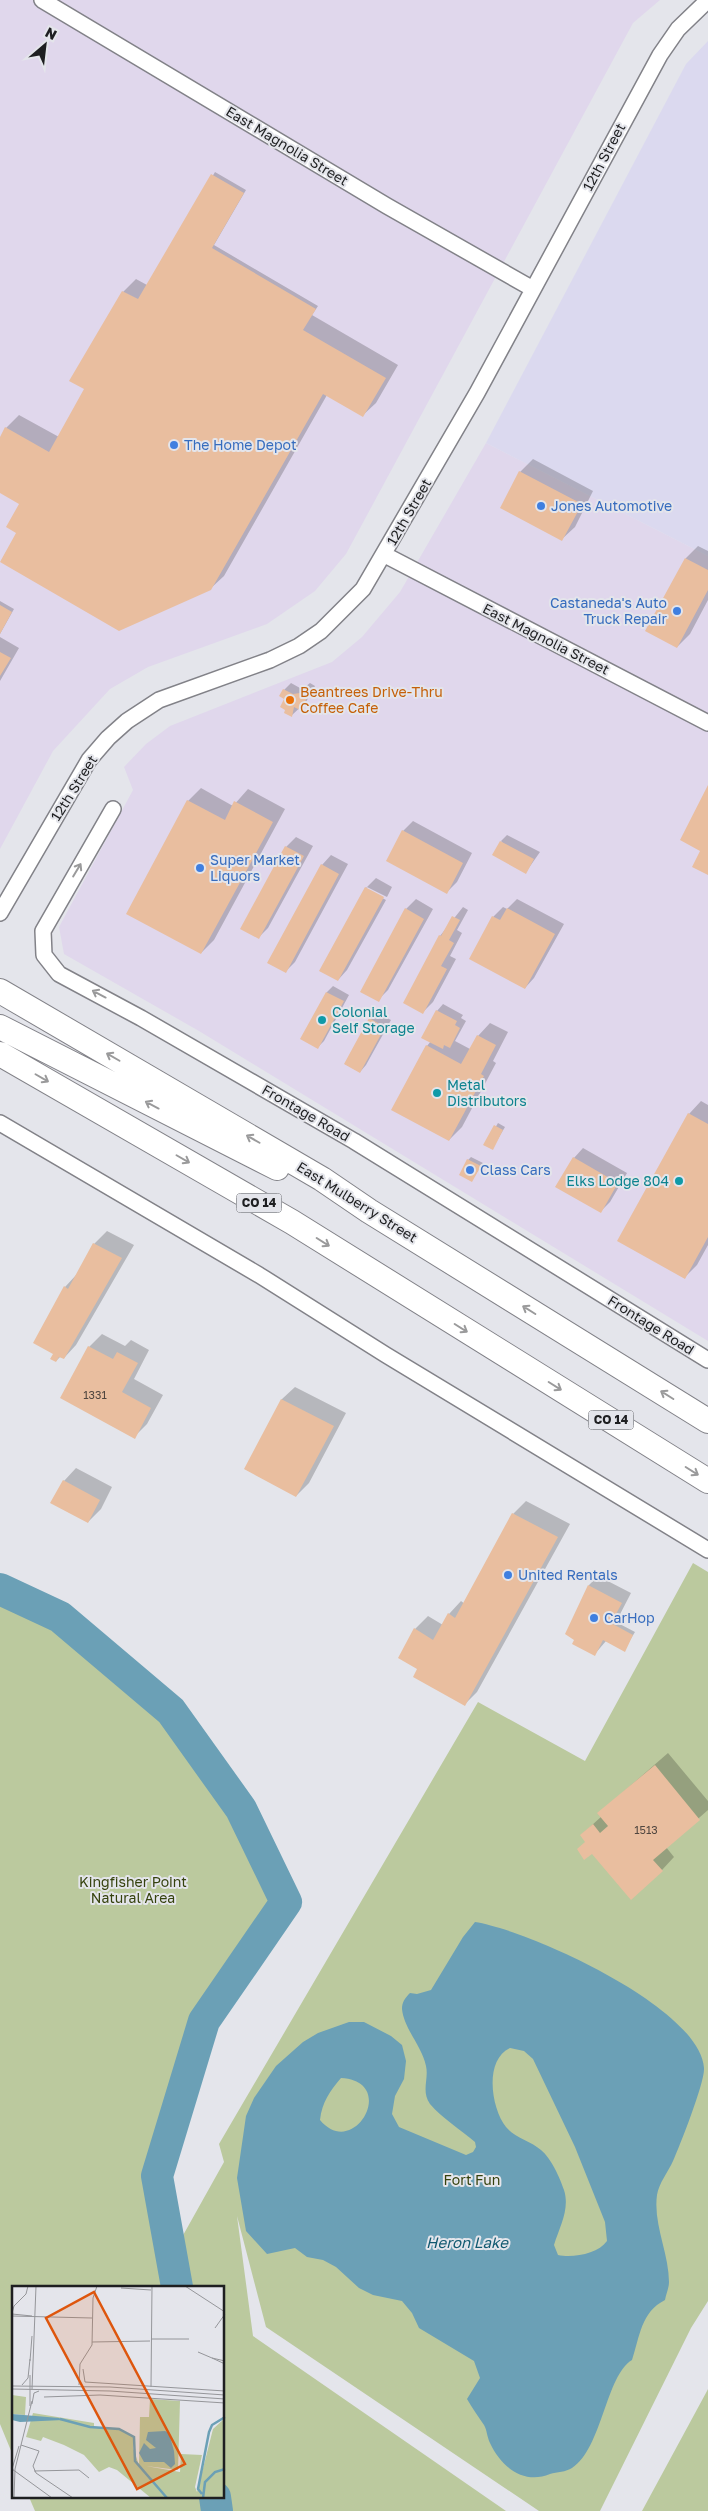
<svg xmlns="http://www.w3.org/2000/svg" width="708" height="2511" viewBox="0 0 708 2511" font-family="'Golos Text',sans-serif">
<rect width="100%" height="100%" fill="#e4e5eb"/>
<path fill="#e0d7ec" d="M0,0H660L633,23L346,554L315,591L267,624L148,667L110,689L53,751L0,849Z
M486,443L708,556V1341L199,1031L64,954L59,927L133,790L124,767L146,744L170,726L332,662L362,637L400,592Z"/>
<path fill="#dbd9ef" d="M708,41V556L486,443L686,64Z"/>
<path fill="#bbc99e" d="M693,1563L708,1572V2301L691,2328L600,2511H539L266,2327L237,2216L253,2336L506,2511H35L29,2497H224V2287H14V2458L0,2424V1589L60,1617L171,1711L241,1809L286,1902L204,2021L157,2176L172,2255L224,2162L219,2144L478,1702L585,1761Z
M708,2389V2511H642L707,2391Z"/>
<path fill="#6ba0b6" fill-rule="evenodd" d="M475,1922C528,1930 700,2007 704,2068C705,2082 680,2145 673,2161C668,2172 659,2183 657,2195C653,2224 669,2253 669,2282C669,2288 666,2294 665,2300C641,2312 640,2336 632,2360C606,2375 602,2449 572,2468C566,2472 557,2472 550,2474C524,2485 501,2467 490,2443C487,2437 487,2430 484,2425C478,2416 472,2408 467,2399L480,2378L474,2361L419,2328L412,2313L402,2301L373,2295L359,2288L336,2267L323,2260L307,2257L295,2248L267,2254L246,2231L237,2178L246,2116L254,2098L276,2066L303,2042L318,2033L349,2022H364L391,2036L402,2045L406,2061L404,2079L395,2096L392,2114L399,2127L466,2155L473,2152L476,2147L475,2142C461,2130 442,2118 430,2104C421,2091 429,2079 426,2066C422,2046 404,2029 402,2009C402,2002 405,1998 410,1993L417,1994L431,1990L463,1937ZM510,2048L524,2051L533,2059L575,2147L605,2222L607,2241C598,2254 573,2258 558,2255L554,2245C560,2226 570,2209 564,2190C560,2178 551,2158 541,2150C531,2141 515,2138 506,2127C491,2108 484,2060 510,2048ZM341,2078C399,2081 354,2161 320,2120C322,2102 330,2091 341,2078Z"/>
<path fill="#0003" d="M215,172L246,190L214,245L318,306L312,315L398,365L376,403L363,415L327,395L224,576L210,589L119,630L1,561L18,532L21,503L0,492V440L6,428L19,415L59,437L86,388L123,292L136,279L147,285Z
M533,459L593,491L575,527L562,539L520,472Z
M698,546L708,551V600L690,634L677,647L686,558Z
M0,601L14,609L0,634Z
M0,637L19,648L0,681Z
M291,683L300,688L305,687L310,683L315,686L306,702L291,716L284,690Z
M201,788L233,806L248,789L285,809L214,940L201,953L188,801Z
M413,821L472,853L457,882L447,892L403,831Z
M507,835L540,852L526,872L501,841Z
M296,837L313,846L268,928L258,938L286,847Z
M331,855L348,864L295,962L285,972L322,865Z
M376,878L392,887L387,897L367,887V890L386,900L347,970L338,980L366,888Z
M416,899L433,909L388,990L378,1000L406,909Z
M517,899L564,924L534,978L525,988L493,917L503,907L507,909Z
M463,907L468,910L457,930L462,933L450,956L456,959L433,1002L423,1012L440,936Z
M333,986L349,995L324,1041L318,1047L302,1038L327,992Z
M443,1004L463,1015L461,1018L466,1021L455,1041L470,1049L478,1036L490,1023L508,1032L493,1061L496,1063L462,1127L449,1140L427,1046L431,1041L437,1011Z
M376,1012L391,1020L366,1065L360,1072L345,1064L370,1018Z
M701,1101L708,1105V1245L697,1265L685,1277L689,1114Z
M498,1123L505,1127L492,1149L485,1145Z
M583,1148L627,1173L610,1202L601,1211L574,1158Z
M471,1157L483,1163L472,1180L468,1160Z
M107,1231L134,1245L76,1345L64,1358L61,1356L56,1361L55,1354L65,1287L77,1274L94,1244Z
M102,1334L125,1346L131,1340L149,1350L134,1379L163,1395L147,1424L134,1437L62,1398L89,1347Z
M295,1387L346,1413L309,1483L296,1496L245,1469L282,1399Z
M76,1468L112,1487L101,1509L88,1522L64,1481Z
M526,1501L570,1524L477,1692L465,1704L419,1668L415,1629L428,1616L443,1625L449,1614L461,1601L465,1604L513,1514Z
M598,1576L631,1593L616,1622L635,1632L624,1650L606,1641L594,1655L589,1585Z
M668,1753L708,1801V1810L666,1847L674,1857L662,1870L586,1841L581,1835L602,1816L599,1813Z"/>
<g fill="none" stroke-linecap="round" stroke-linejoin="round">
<path stroke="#6ba0b6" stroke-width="32" d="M0,1589L60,1617L171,1711L241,1809L286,1902L204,2021L157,2176L177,2287
M215,2497L217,2511"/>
</g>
<path fill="#e9be9f" d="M211,174L244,193L212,248L316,309L303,330L386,378L363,417L323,394L211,590L119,631L0,562L16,533L6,527L19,504L0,493V437L5,427L49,452L84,389L69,381L122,291L138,299Z
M519,471L582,504L562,541L500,508Z
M685,558L708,570V590L677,648L645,631Z
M0,605L12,612L0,634Z
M0,652L11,658L0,676Z
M302,688L310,693L300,710L294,707L292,717L284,713L285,710L280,707L284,699L279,696L283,689L293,694L300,693Z
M708,785V875L692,867L700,851L680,840Z
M187,800L225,820L234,801L273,822L201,954L126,914Z
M402,830L463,863L447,894L386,861Z
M500,841L534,859L526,874L492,855Z
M285,846L304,856L259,939L240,929Z
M321,864L339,874L286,973L267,963Z
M365,887L384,897L338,981L319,971Z
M405,908L424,919L379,1002L360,992Z
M507,908L555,934L525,989L469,959L492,916L500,920Z
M452,916L460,920L449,940L454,943L441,966L447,969L423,1014L403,1003L439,935L441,936Z
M326,992L344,1001L318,1049L300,1039Z
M436,1010L457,1021L455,1025L460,1028L450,1048L444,1045L443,1049L421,1038Z
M369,1018L385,1027L360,1073L344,1064Z
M477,1035L496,1045L481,1074L484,1076L449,1141L391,1110L426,1045L461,1064Z
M688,1113L708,1124V1237L685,1279L617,1241Z
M494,1125L503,1130L493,1150L483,1145Z
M573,1157L618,1183L601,1213L555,1187Z
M467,1159L481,1166L472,1182L459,1175Z
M93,1243L122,1258L64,1359L59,1357L56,1362L50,1359L53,1354L33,1343L64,1286L68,1289Z
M88,1346L113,1359L117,1352L138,1363L122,1392L151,1408L135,1439L60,1398Z
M281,1399L334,1426L296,1497L244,1469Z
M63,1480L100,1500L88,1523L50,1503Z
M512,1513L558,1537L465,1706L413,1677L417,1669L398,1658L414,1628L433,1640L448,1613L455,1618Z
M588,1585L622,1603L611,1623L633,1635L625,1652L603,1640L595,1656L572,1644L574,1640L565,1634Z
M655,1765L700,1820L653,1860L663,1871L631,1900L592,1854L584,1860L577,1849L585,1842L580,1835L593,1824L600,1833L608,1826L597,1813Z"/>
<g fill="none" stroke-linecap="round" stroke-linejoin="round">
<defs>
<path id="minor" d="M42,0L387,206L533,289
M385,555L708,723
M113,809L43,931L44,955L59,974L141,1018L354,1141L708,1360
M0,913L89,760L108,738L127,721L159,700L270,660L299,646L321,631L363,589L477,393L660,55L678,29L708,0
M0,1123L259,1275L386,1355L708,1550"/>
<path id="trunk" d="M0,991L322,1179L369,1211L708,1421
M0,1027L277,1168
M0,1054L292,1222L708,1481"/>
</defs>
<use href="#minor" stroke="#828288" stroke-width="18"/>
<use href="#trunk" stroke="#828288" stroke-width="26"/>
<use href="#minor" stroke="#fff" stroke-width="15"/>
<use href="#trunk" stroke="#fff" stroke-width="24"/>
</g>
<defs><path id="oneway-shaft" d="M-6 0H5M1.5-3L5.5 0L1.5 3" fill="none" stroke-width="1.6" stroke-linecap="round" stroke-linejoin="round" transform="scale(1.25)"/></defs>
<g stroke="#9a9a9b">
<use href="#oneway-shaft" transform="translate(77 870) rotate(-59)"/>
<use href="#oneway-shaft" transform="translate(99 994) rotate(-152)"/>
<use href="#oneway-shaft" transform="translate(113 1057) rotate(-150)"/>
<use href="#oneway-shaft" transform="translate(42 1078) rotate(30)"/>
<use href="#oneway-shaft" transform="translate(152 1105) rotate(-152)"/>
<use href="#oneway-shaft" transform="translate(253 1139) rotate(-150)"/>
<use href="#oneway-shaft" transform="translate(183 1159) rotate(30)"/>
<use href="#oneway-shaft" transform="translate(323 1242) rotate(32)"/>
<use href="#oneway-shaft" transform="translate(529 1310) rotate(-148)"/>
<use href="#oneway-shaft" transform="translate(461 1328) rotate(32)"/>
<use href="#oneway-shaft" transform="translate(555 1386) rotate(32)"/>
<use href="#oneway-shaft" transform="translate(667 1395) rotate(-148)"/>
<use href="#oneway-shaft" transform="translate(692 1471) rotate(32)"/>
</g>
<g fill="#3f7fe0" stroke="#e4e5eb" stroke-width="2">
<circle cx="174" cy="445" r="5"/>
<circle cx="541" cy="506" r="5"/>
<circle cx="677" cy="611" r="5"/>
<circle cx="200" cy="868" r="5"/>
<circle cx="470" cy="1170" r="5"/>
<circle cx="508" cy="1575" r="5"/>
<circle cx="594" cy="1618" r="5"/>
</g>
<circle fill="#e8710a" stroke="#e4e5eb" stroke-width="2" cx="290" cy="700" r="5"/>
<g fill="#0f9aa8" stroke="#e4e5eb" stroke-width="2">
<circle cx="322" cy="1020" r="5"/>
<circle cx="437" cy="1093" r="5"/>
<circle cx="679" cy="1181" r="5"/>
</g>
<g text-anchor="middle" stroke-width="4" stroke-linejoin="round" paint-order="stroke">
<g font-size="11" fill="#514740">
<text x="95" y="1399">1331</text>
<text x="646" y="1834">1513</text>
</g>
<g fill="#e4e5eb" stroke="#595a5e" stroke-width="1">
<rect x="236.5" y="1193.5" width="45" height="19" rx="4"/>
<rect x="588.5" y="1410.5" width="45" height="19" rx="4"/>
</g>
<g font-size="12" font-weight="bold" fill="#1e1f21">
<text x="259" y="1207">CO 14</text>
<text x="611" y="1424">CO 14</text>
</g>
<g font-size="14" fill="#1e1f21" stroke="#e4e5eb">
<text transform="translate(287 146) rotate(31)" y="5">East Magnolia Street</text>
<text transform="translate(604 157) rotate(-62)" y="5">12th Street</text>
<text transform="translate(409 512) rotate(-60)" y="5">12th Street</text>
<text transform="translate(546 639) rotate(27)" y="5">East Magnolia Street</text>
<text transform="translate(74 788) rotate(-58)" y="5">12th Street</text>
<text transform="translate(306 1113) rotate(30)" y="5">Frontage Road</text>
<text transform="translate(357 1202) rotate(32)" y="5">East Mulberry Street</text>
<text transform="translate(651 1325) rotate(32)" y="5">Frontage Road</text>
</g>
<g font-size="14" fill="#366cbe" stroke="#e4e5eb" text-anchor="start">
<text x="184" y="450">The Home Depot</text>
<text x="551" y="511">Jones Automotive</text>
<text x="667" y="608" text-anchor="end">Castaneda's Auto<tspan x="667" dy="16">Truck Repair</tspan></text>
<text x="210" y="865">Super Market<tspan x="210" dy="16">Liquors</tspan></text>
<text x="480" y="1175">Class Cars</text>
<text x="518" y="1580">United Rentals</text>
<text x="604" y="1623">CarHop</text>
</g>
<g font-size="14" fill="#c56008" stroke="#e4e5eb" text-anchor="start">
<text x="300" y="697">Beantrees Drive-Thru<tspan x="300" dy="16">Coffee Cafe</tspan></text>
</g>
<g font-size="14" fill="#0d838f" stroke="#e4e5eb" text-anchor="start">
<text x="332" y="1017">Colonial<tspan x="332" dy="16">Self Storage</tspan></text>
<text x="447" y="1090">Metal<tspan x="447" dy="16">Distributors</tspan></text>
<text x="669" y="1186" text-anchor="end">Elks Lodge 804</text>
</g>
<g font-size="14" fill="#35420d" stroke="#e4e5eb">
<text x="133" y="1887">Kingfisher Point<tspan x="133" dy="16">Natural Area</tspan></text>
<text x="472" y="2185">Fort Fun</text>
</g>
<g font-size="15" font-style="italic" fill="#115970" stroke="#e4e5eb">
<text x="467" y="2248">Heron Lake</text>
</g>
</g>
<g transform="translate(12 2286)">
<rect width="212" height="212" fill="#e4e5eb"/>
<path d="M0,109L14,111L13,129L0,128ZM138,113L168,115L166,184L134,180L168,186L169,168L190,169L183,201L185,206L201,143L212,133V212H139L105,184L97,181L87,186L72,169L52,159L31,151L29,155L14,151L21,127L82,137V141L107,143L122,151L121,162L127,179L128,131H137Z" fill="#bbc99e"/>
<path d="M0,128L47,132L51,134L8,136L0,134ZM153,145L157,147L162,165L163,178L159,182L152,176H132L127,167L132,157L138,163L144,162L134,154L136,146Z" fill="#6ba0b6"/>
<path fill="none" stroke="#6ba0b6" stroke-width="2.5" d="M48,133L78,141L107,143L122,151L123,175L155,212M190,208L186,203L197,146L200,139L213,131M191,212L193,196L203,186L213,183"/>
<path fill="none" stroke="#95969a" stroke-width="1" d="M173,0L213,26M109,2L139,4M0,27L2,20L14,8L16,0M0,28L20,30M0,30L80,32M203,42L213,28M139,53H177M80,56L138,55M186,66L200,72M18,75L20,50M213,75L200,72L213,78M71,83L73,96L213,105M10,99L16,92L18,73M67,99L68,78L80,59L81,12L85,0M0,100L98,101L213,109M139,101L140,0M0,103L98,105L213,113M20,103L24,0M32,111L88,109L213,117M20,118L22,107L27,105M18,120V89M9,159L27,165L21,180L24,187L61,212M0,183L40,212M0,183L7,160M22,185L67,184L77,192M2,212L3,183L20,115"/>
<path fill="#de560d" fill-opacity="0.15" stroke="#de560d" stroke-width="2.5" d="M82,6L173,178L125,203L34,32Z"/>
<rect width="212" height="212" fill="none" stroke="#1e1f21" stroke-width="2.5"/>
</g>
<g transform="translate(45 45) rotate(28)" stroke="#e4e5eb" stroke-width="4" paint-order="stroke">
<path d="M0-4L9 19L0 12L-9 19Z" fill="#1e1f21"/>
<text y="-8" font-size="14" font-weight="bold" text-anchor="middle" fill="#1e1f21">N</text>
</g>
</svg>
